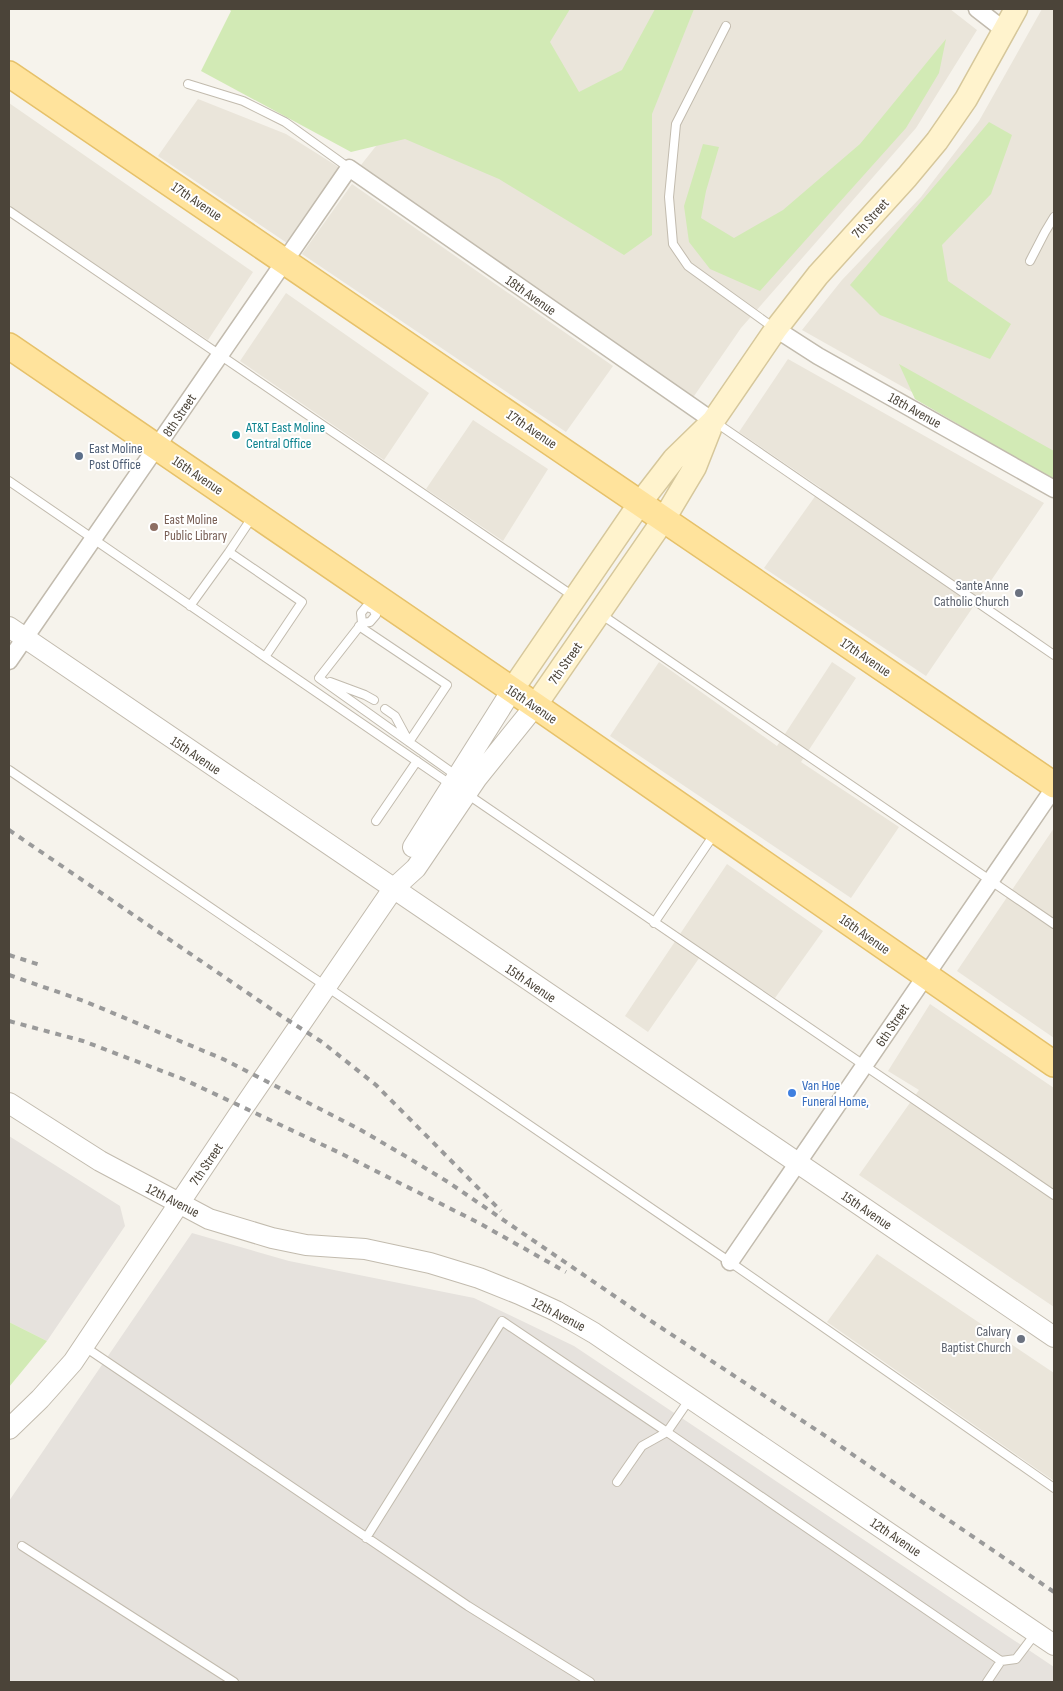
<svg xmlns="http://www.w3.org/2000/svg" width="1063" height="1691" viewBox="0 0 1063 1691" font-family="'Sofia Sans Condensed',sans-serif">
<rect width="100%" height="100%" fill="#f6f3ec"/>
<path fill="#eae5da" d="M488,9H950L977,30L916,128L741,328L692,399L361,165L410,103Z
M1042,9H1054V472L802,330L842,280L921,197L979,121Z
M198,99L286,134L340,168L287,243L158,156Z
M9,103L253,272L208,340L9,207Z
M352,184L613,366L566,432L302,254Z
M286,293L429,393L384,460L240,361Z
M788,359L1044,503L926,676L764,568L821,488L739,432Z
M473,420L548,469L503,541L426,489Z
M659,662L777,746L832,662L856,678L801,762L899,827L851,898L610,736Z
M1054,828V1038L957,971Z
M727,864L823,931L775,998L704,951L648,1032L625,1016Z
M930,1004L1054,1088V1307L859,1175L919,1090L888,1071Z
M877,1254L1054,1373V1481L827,1322Z"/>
<path fill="#e6e2dd" d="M9,1136L120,1206L125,1226L47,1341L9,1322Z
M192,1233L289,1261L474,1298L574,1346L1054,1667V1682H9V1501Z"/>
<path fill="#d2eab5" d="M229,9H570L550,42L579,92L622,70L655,9H694L652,114V235L624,255L499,179L405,139L351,152L201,71L231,11Z
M946,39L939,73L906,128L760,291L710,269L689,242L684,206L703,144L719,147L706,191L701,218L734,238L783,210L860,144Z
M989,122L1012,135L991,194L942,245L948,281L1011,324L990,359L880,315L850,285Z
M899,364L1054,451V480L915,399Z
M9,1322L47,1341L9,1387Z"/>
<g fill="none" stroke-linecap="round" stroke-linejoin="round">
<defs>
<path id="service" d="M726,26L676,124L669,197L673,244L688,266L774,328
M188,84L243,101L285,122L349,168
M9,211L573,596
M1030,261L1045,232L1054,217
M715,422L1054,655
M9,481L450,784
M229,552L253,516
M190,606L229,552L302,602L265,657
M602,615L1054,924
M362,623L370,622L376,615L373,609
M359,626L447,685L409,742L319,678L362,623L361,613L366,607L373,609
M330,682L365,695L374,700
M385,709L395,716L409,742L457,776
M9,770L730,1262L1054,1488
M467,794L1054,1195
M376,821L417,761
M654,923L715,833
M85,1347L468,1606L590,1682
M689,1400L667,1432L1001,1661
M366,1538L502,1321L667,1432L642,1446L617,1482
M22,1546L234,1682
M987,1682L1001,1661L1016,1659L1035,1634"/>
<path id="minor" d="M977,9L1004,30
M776,329L818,356L1054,489
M9,661L349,168L713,421
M730,1262L1054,788"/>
<path id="tertiary" d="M9,627L1054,1337
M413,847L512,690
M9,1103L100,1161L209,1219L272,1238L306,1245L365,1249L430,1263L479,1278L519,1294L556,1311L594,1333L1054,1645
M9,1429L40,1399L73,1362L243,1108L393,889L416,868L477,778L535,706"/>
<path id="secondary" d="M512,690L640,503L674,459L713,421L776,329L818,275L907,177L937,141L966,99L1016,9
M535,706L664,519L695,467L710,429"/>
<path id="primary" d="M9,74L1054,785
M9,346L546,713L1054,1064"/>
</defs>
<use href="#service" stroke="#c2bbae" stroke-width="10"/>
<use href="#minor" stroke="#c2bbae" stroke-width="19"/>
<use href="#tertiary" stroke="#c2bbae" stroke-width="22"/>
<use href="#secondary" stroke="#d6c79b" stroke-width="25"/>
<use href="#primary" stroke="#e6c16a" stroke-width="28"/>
<use href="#service" stroke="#fff" stroke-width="8"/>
<use href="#minor" stroke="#fff" stroke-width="16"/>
<use href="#tertiary" stroke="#fff" stroke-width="20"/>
<use href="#secondary" stroke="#fff3cd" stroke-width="22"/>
<use href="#primary" stroke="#ffe39c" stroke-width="25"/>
<path stroke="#9a9a9a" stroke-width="4" stroke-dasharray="6 6" stroke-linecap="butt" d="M9,830L280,1015L322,1042L376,1085L501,1211
M9,955L40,965
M9,975L84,1001L223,1059L359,1129L407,1157L448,1182L648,1319L827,1437L1054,1592
M9,1021L83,1041L183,1079L340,1153L479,1223L566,1272"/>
</g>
<circle fill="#0f9aa8" stroke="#fff" stroke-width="2" cx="236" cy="435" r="5"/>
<circle fill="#5c6f8a" stroke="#fff" stroke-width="2" cx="79" cy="456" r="5"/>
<circle fill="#8d6e63" stroke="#fff" stroke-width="2" cx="154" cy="527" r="5"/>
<g fill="#6b7280" stroke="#fff" stroke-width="2">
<circle cx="1019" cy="593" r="5"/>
<circle cx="1021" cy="1339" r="5"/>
</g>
<circle fill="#3f7fe0" stroke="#fff" stroke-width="2" cx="792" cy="1093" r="5"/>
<g text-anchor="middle" stroke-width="4" stroke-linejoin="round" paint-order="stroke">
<g font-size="14" fill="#4b4439" stroke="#fff">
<text transform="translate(197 201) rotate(34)" y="5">17th Avenue</text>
<text transform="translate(870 218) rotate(-48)" y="5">7th Street</text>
<text transform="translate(531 295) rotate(35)" y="5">18th Avenue</text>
<text transform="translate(915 410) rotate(29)" y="5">18th Avenue</text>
<text transform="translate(179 415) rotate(-56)" y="5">8th Street</text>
<text transform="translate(532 429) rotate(34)" y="5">17th Avenue</text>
<text transform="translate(198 475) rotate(34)" y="5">16th Avenue</text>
<text transform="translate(866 657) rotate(34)" y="5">17th Avenue</text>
<text transform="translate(565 663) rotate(-55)" y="5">7th Street</text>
<text transform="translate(532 704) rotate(34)" y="5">16th Avenue</text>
<text transform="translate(196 755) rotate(34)" y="5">15th Avenue</text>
<text transform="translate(865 934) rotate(35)" y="5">16th Avenue</text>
<text transform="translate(531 983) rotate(34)" y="5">15th Avenue</text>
<text transform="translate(892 1025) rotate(-56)" y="5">6th Street</text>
<text transform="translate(206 1164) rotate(-56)" y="5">7th Street</text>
<text transform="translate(173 1200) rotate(27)" y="5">12th Avenue</text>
<text transform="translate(867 1210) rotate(34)" y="5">15th Avenue</text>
<text transform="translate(559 1314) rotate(27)" y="5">12th Avenue</text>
<text transform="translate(896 1537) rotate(34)" y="5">12th Avenue</text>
</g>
<g font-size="14" fill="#0d838f" stroke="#fff" text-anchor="start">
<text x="246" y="432">AT&amp;T East Moline<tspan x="246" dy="16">Central Office</tspan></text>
</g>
<g font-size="14" fill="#4e5e75" stroke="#fff" text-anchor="start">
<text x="89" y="453">East Moline<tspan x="89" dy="16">Post Office</tspan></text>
</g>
<g font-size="14" fill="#785e54" stroke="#fff" text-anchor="start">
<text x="164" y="524">East Moline<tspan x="164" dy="16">Public Library</tspan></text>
</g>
<g font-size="14" fill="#5b616d" stroke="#fff" text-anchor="end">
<text x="1009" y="590">Sante Anne<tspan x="1009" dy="16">Catholic Church</tspan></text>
<text x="1011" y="1336">Calvary<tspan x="1011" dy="16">Baptist Church</tspan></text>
</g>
<g font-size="14" fill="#366cbe" stroke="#fff" text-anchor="start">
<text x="802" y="1090">Van Hoe<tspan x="802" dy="16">Funeral Home,</tspan></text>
</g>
</g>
<rect width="1063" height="1691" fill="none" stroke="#4b4439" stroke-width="20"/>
</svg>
